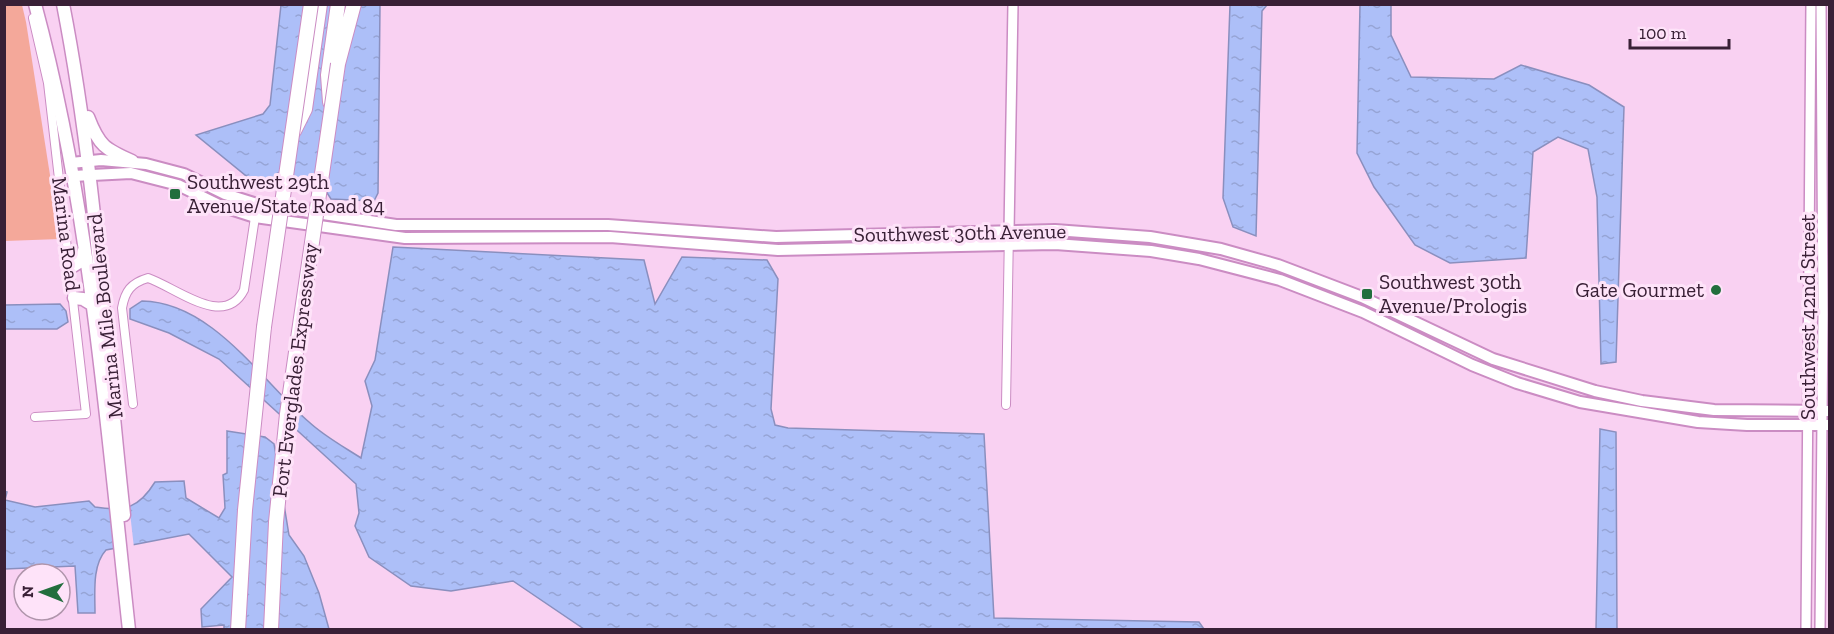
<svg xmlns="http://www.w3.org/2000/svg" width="1834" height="634" viewBox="0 0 1834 634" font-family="'Zilla Slab',serif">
<defs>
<pattern id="water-ripples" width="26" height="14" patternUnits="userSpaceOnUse" patternTransform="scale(1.5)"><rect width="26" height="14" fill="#adbff8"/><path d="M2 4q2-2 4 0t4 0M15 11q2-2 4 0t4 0" fill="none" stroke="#96a4d5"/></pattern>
</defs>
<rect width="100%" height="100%" fill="#f9d1f2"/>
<path fill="#f4a89a" d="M4,5H22L26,22L60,239L5,241Z"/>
<path fill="url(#water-ripples)" stroke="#8a8fbe" stroke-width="1.5" d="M281,5H380L378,193L374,201L331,199L324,188L275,183L262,189L196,135L263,114L270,105Z
M1230,5H1267L1262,11L1256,236L1233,227L1223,198Z
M1360,5H1391V35L1411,77L1494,79L1521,65L1589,85L1624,107L1616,362L1601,364L1597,197L1588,149L1558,137L1533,152L1526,258L1450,263L1415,245L1374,187L1357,153Z
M393,247L644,260L655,304L682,257L767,260L778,279L771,409L775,425L788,428L984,434L994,618L1199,622L1204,629H584L513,581L451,591L411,586L369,557L355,526L359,513L356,484L219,359L169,333L130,319V309L142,301C212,302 261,380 309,422C324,436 344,447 361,458L372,406L365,381L375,360Z
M60,304L66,311L68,322L57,329H5V305Z
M1600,429L1616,432L1617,629H1596Z
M227,431L265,437L274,444L289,535L304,556L319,593L329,629L224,630V625L202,627L201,609L232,577L189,534L106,550C92,565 95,593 95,613H78L75,566L5,569L4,491L7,492L5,500L35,507L89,501L95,507C125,512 139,508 155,482L184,481L186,498L219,518L225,508L223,475L227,473Z"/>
<path fill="#f9d1f2" d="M129,504L134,548L114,552L109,505Z"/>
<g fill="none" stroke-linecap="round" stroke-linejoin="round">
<defs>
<path id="minor" d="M33,18L48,83L86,414L35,417
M133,404L122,308C125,291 131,283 148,278C177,288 224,329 244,290L257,204
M1006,405L1009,231"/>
<path id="tertiary" d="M1009,231L1013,4
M1806,630L1811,4
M1820,630L1823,315L1821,4"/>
<path id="secondary" d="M71,163L101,160L146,164L184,174L225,194L257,204L396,225H608L776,237L1055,230L1150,237L1221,249L1278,265L1362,297L1493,359L1595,391L1642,401L1714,410L1830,411
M73,176L131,173L178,185L221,206L255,217L405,238L610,237L778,250L1055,244L1151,251L1199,259L1280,280L1363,312L1472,365L1517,383L1580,402L1698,422L1747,425H1830"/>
<path id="primary" d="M35,4C90,208 106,420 129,630
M63,4C96,173 105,345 124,515
M88,117C99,146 105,149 132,161
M70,268L81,261L84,250
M74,298L83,299L93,305"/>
<path id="motorway" d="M338,64L354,4
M330,102L328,75L338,4
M294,131L305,109L320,4
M238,630L245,510L264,327"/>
</defs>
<use href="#minor" stroke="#cb8cc3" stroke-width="10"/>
<use href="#tertiary" stroke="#cb8cc3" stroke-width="12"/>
<use href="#secondary" stroke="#cb8cc3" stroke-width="14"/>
<use href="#primary" stroke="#cb8cc3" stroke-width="15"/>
<use href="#motorway" stroke="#cb8cc3" stroke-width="16"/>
<use href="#minor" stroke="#fff" stroke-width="8"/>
<use href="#tertiary" stroke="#fff" stroke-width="9"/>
<use href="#secondary" stroke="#fff" stroke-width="10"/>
<use href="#primary" stroke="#fff" stroke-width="12"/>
<use href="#motorway" stroke="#fff" stroke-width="14"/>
<defs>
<path id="motorway-bridge" d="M264,327L311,4
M271,630L276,522L287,414L338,64"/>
</defs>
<use href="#motorway-bridge" stroke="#cb8cc3" stroke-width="16" stroke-linecap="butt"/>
<use href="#motorway-bridge" stroke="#fff" stroke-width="14"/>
</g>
<g fill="#226e3d" stroke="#fee3f9" stroke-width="2">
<rect x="169" y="188" width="12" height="12" rx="3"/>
<circle cx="1716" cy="290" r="6"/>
<rect x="1361" y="288" width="12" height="12" rx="3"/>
</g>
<g text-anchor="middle" stroke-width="6" stroke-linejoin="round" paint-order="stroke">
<g font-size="21" fill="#392036" stroke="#fee3f9" text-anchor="start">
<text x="187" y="189">Southwest 29th<tspan x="187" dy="24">Avenue/State Road 84</tspan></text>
<text x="1379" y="289">Southwest 30th<tspan x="1379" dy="24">Avenue/Prologis</tspan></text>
<text x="1704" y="297" text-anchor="end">Gate Gourmet</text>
</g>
<g font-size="21" fill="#392036" stroke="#fee3f9">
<text transform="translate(960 233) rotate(-1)" y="7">Southwest 30th Avenue</text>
<text transform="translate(66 234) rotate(83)" y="7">Marina Road</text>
<text transform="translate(105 316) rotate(-96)" y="7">Marina Mile Boulevard</text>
<text transform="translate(1808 317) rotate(-90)" y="7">Southwest 42nd Street</text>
<text transform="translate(295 370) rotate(-83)" y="7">Port Everglades Expressway</text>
</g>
</g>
<rect width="1834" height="634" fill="none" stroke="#392036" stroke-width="12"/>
<g transform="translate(42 592) rotate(271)"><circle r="28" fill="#fee3f9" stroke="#af95ab" stroke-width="1.5"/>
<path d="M0-4.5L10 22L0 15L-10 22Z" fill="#226e3d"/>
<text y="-9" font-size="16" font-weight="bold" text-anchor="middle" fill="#392036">N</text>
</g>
<path d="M1630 39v9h99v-9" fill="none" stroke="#392036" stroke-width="3"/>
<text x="1639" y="39" font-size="18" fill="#392036" stroke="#fee3f9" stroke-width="4.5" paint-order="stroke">100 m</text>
</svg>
